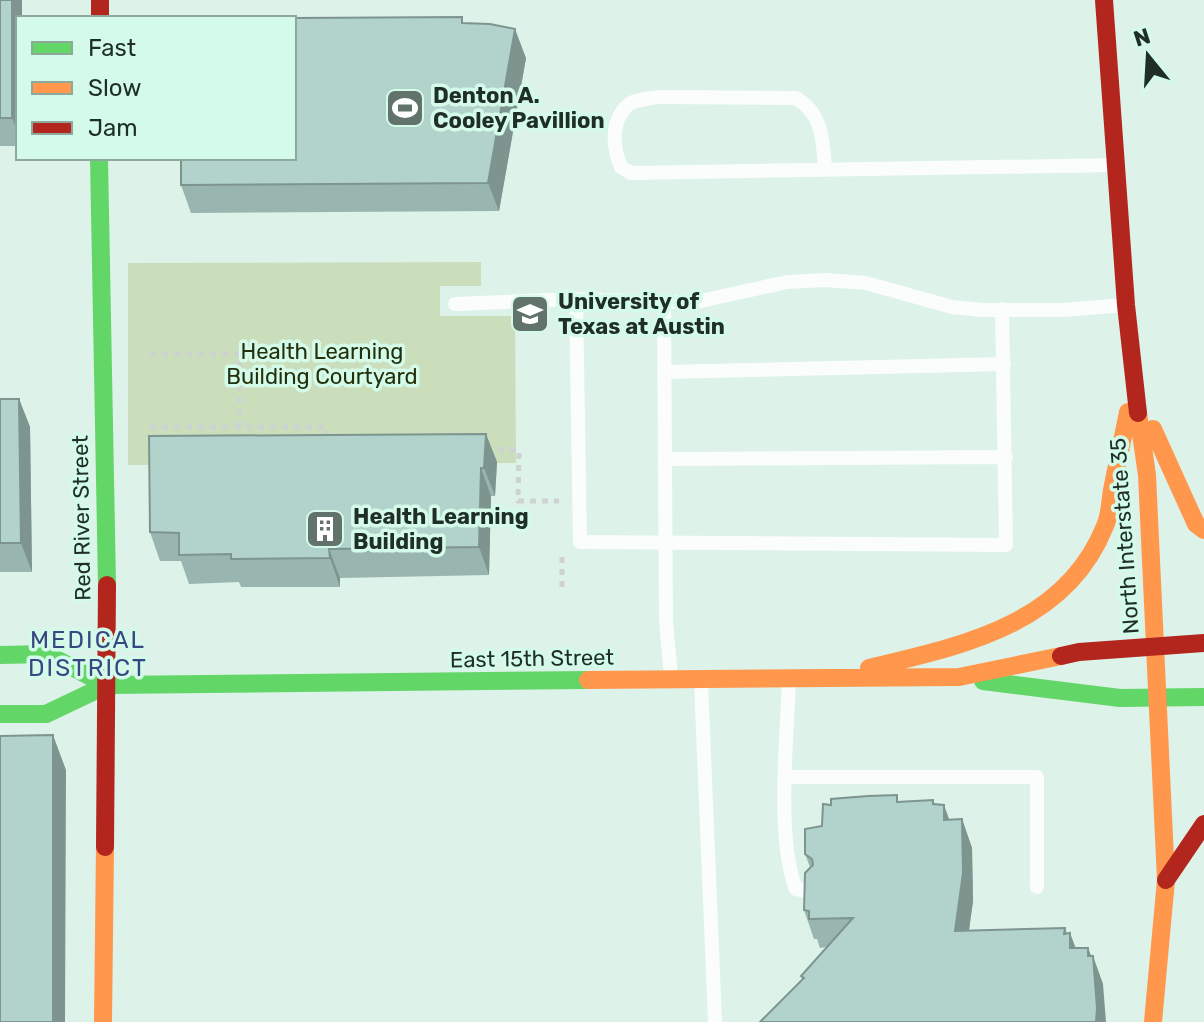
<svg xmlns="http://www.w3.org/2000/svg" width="1204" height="1022" viewBox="0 0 1204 1022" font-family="Rubik,sans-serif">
<rect width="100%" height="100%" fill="#ddf2e8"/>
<path fill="#cadebc" d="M481,262V286H440V316H515L516,463L128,465V263Z"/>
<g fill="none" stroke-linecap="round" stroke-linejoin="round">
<path stroke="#cdd3d0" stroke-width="5" stroke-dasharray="6 6" stroke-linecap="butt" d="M150,354H239L240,426
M150,427H326V438
M486,449L519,450L518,501H559
M562,557V588"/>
<path stroke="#fafdfc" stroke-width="14" d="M825,169C823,141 823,114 796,98L658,97C648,99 634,99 627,106C610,123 613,148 621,167L631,173L1115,165
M664,302L576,299L580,542L1006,545L1002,309
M455,304L576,299
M664,372L1004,364
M665,459L1006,457
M671,677L666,621L664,302H696L787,282L825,280L866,283L952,307L982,310H1063L1125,305
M701,681L715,1022
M789,681C787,737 776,839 796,889L813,892
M786,777H1037V887"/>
<path stroke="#63d668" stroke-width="18" d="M99,158L107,585
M0,655L46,654L107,685
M983,681L1120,698L1204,697
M0,714H46L107,685L588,680"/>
<path stroke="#ff974d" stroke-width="18" d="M1138,413L1147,475L1166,880L1153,1022
M1153,429L1196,524L1204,530
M869,668C961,646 1066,625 1105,526C1110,515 1110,502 1112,490C1117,464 1123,438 1128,412
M588,680L959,677L1061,656
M103,1022L105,847"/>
<path stroke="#b3261e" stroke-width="18" d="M100,0V18
M1104,0L1126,305L1138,413
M1061,656L1079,652L1204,643
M105,847L107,585
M1166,880L1204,824"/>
</g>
<path fill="#99b5af" d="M0,0L18,18V146H0Z
M526,58L499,211L191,213L181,185Z
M0,399H19L30,427L32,572H0Z
M486,434L497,462L495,496H491L489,575L340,578V587H241L239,582L189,584L181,561H160L150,532Z
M933,800L935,804L950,820L962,819L972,848L973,901L969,930L1070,933L1075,948H1088L1103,984L802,980L801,976L827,947L820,948L817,939H814L804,910L810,867L805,854L822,826L831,805Z"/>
<path fill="#7d948f" d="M12,0H22V18H18V133L12,118Z
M515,29L526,58L499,211L488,183Z
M19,399L30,427L32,572L21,543Z
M486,434L497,462L495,496L484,468Z
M481,468L491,496L489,575L479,547Z
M329,549L340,578V587L330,558Z
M53,735L66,770L65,1022H53Z
M944,805L954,833L944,820Z
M962,819L972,848L973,901L965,959L955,931Z
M1065,928L1070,944V933L1081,962V976L1064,934Z
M1088,948L1093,962V956L1103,984L1106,1022H1096L1088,956Z"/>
<path fill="#b2d3cc" stroke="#7d948f" stroke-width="2" d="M0,0H12V118H0Z
M462,17V23L490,24L515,29L488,183L181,185V158H294V18Z
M0,399H19L21,543H0Z
M486,434L484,468H481L479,547L329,549L330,558L231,559V554L179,555V533L150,532L149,436Z
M53,735V1022H0V736Z
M897,795V802L933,800V804L944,805V820L962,819L963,873L955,931L1065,928L1064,934L1070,933V948H1088V956H1093L1097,1008L1096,1022H760L804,978L801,976L853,918L809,919V911L804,910L805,873L813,865L812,859L805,854V829L822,826L823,804L831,805V799L868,796Z"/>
<defs>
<symbol id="stadium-square" viewBox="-11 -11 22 22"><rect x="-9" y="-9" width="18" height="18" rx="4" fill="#62736b" stroke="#d4fbe9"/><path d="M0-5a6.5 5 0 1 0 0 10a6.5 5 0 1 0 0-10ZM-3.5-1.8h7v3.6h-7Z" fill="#fff"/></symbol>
<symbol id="university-square" viewBox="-11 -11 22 22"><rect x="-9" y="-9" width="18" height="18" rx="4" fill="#62736b" stroke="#d4fbe9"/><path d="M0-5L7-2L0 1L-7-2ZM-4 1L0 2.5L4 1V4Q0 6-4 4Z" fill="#fff"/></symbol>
<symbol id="building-square" viewBox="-11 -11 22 22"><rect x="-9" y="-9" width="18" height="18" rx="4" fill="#62736b" stroke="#d4fbe9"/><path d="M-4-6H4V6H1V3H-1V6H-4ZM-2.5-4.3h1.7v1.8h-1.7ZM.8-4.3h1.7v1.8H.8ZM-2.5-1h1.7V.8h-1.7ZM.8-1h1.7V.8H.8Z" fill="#fff"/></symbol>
</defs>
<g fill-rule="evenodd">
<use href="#stadium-square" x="383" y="86" width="44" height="44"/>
<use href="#university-square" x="508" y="292" width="44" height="44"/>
<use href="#building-square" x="303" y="507" width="44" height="44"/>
</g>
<g text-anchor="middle" stroke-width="7" stroke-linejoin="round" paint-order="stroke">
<g font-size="22" font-weight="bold" fill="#1f2e27" stroke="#d4fbe9" text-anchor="start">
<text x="433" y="103">Denton A.<tspan x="433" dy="25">Cooley Pavillion</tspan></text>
<text x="558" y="309">University of<tspan x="558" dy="25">Texas at Austin</tspan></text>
<text x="353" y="524">Health Learning<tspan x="353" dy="25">Building</tspan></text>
</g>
<g font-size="22" fill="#242f0b" stroke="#d4fbe9">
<text x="322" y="359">Health Learning<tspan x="322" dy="25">Building Courtyard</tspan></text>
</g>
<g font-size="22" fill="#1f2e27" stroke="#d4fbe9">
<text transform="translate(81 518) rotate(-91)" y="8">Red River Street</text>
<text transform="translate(1124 536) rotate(-94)" y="8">North Interstate 35</text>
<text transform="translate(532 658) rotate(-1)" y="8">East 15th Street</text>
</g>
<g font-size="24" letter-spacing="2" fill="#374782" stroke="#d4fbe9">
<text x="88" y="648">MEDICAL<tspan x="88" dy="28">DISTRICT</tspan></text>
</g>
</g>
<rect x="16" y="16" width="280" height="144" fill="#d4fbe9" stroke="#8ca99b" stroke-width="2"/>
<rect x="32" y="42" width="40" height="12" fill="#63d668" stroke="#8ca99b" stroke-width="2"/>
<text x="88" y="56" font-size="24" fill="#1f2e27">Fast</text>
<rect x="32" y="82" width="40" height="12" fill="#ff974d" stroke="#8ca99b" stroke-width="2"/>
<text x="88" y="96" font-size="24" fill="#1f2e27">Slow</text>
<rect x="32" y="122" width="40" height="12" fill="#b3261e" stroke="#8ca99b" stroke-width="2"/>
<text x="88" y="136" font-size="24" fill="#1f2e27">Jam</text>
<g transform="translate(1148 56) rotate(342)" stroke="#d4fbe9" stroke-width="6" paint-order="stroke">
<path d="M0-6L14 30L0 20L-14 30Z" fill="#1f2e27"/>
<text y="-12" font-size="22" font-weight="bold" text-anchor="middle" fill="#1f2e27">N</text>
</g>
</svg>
